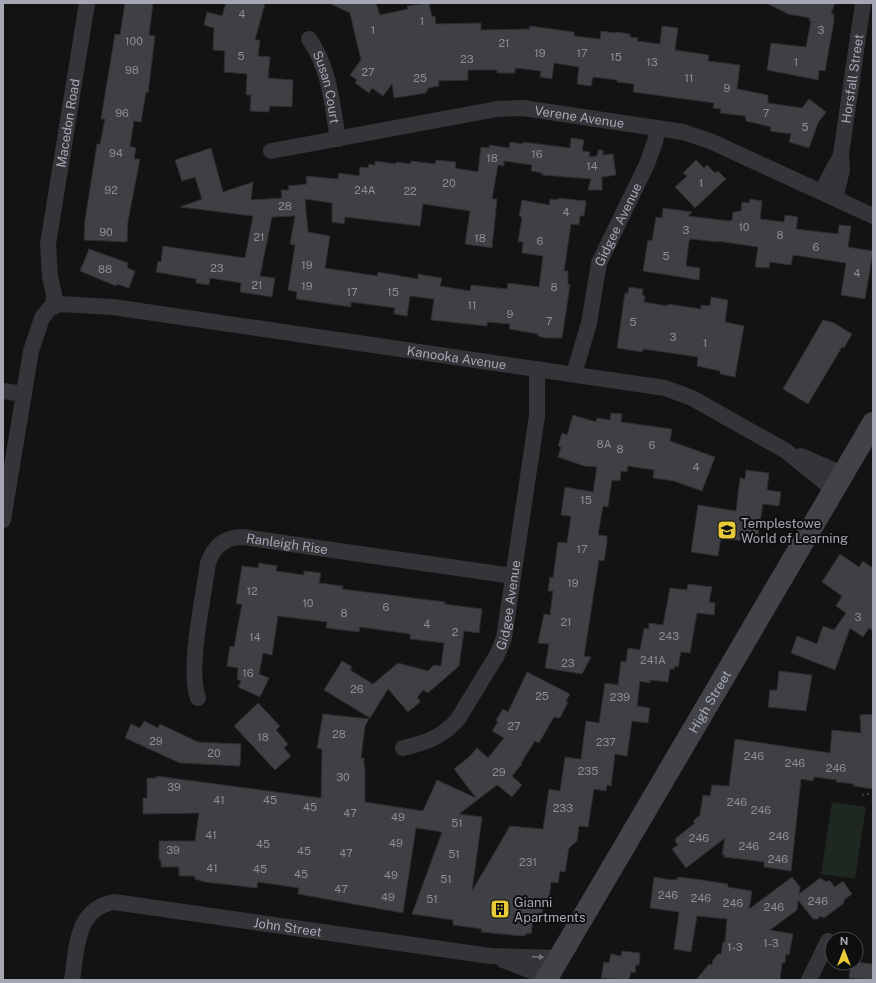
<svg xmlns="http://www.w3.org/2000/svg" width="876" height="983" viewBox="0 0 876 983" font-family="'Public Sans',sans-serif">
<rect width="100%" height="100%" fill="#131314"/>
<path fill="#1f2721" d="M832,802L866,807L855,879L821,874Z"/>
<path fill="#3f4044" stroke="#2e2d30" d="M125,3H153L149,35L155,36L148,93L146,92L141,122L134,121L130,146L136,148L134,159H140L128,221L127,242L84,240L85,220L97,144H100L105,119H101L115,34L120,35Z
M226,3H265L255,40H260L258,56L270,57L268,78L293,80L292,107L270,106L269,112L250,111L251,95H246L247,74L224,72L225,51L213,50L214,28L204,25L207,12L222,16Z
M329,3H376L380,15L408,9L407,6L429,3L432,17L435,16L436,24L481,23V30L529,29L530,26L574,32V36L600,39L601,31L615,33L616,32L630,34V37L638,38L637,41L660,44L662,26L678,28L675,50L709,55L708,61L740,65L737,89L768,95V103L802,108L809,99L826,112L818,123L809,148L789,142L791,134L770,131L771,127L746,121L745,116L720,113L721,109L713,108L714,103L633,92L634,84L617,82V80L593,77L591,86L577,84L579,67L554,63L552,79L540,77L541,71L515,68V73H497V70H468V80L438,81L439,86L428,88L426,93L394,98L392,84L383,96L372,88L369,93L355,83L357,80L350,75L361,60L350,13Z
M766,3H835L831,14H834V21L825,71L819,70L818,80L767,70L771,43L806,47L811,21H809L810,18L788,14Z
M571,138L584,140L582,151L590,152L589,157L597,156L598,150H603V155L613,154L616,175L602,177V190H588L591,179L542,175V173L531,171L532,165L504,161V166L498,165L492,199H497L492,248L465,244L470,211L423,204L420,226L345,217L344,224L332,222V203L305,199L308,232L330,236L325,268L377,276L378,272L418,279V274L442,278L440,286L470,291L471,285L507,289L508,283L539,287L543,256L522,253L523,242H518L522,217L519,216L522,200L549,205L550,199L558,200V198L586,201L584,216H580L579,225L571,224L564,271H568V284L570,285L562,338H546L538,336V334L509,329L510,324L487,322V326L431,320L434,299L410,296L407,316L394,314L395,308L351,302V307L296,299L297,292L288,290L295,245L290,244L295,216L272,217L260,276L275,278L272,297L240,292L241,283L210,278L209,285L196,283V279L156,272L158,261L161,262L163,246L245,258L253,216L180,207L202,199L195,177L182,181L175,160L211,148L223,192L253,182L251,200L282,198L281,190H289L288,186L307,184L306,176L338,179L339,173L359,176L360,167L368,168L369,164L375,165V161L396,164V162L411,164V161L435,164L436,160L456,162L455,168L478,172L481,147L489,148V145L509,148L510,142L523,144V142L570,148Z
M696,160L704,168L707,165L715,173L718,171L726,179L695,208L675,187L687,176L683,173Z
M750,199L762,201L760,219L784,222L785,215L798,217L796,229L838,234L839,225L851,226L848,247L873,251L865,299L841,295L846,263L793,255L791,265L770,262L769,268L755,267L758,247L717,241V242L691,239L689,241L686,266L700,268L699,280L643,271L648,240L652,241L656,217L662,218L663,208L692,212L688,216L730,221L732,220L733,212L741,211L742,202L749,203Z
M89,249L128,263L127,268L135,271L129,288L117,284L116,286L80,271Z
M629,287L643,289L642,295L645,296L644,302L667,306L668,304L701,309V305L710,306L711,297L728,300L725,322L744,326L735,377L720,374V371L697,366L698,357L643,349L642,352L617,348L625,293H628Z
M823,320L834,323L852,334L844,348L842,347L808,404L783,389Z
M611,413L622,414L621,422L672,429L670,441L715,457L702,491L674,481L653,478L654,470L628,466L627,472L621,471L620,481L612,480L608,507L603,506L598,535L607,536V542L604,561L599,560L584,656L591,657L582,674L545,668L549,644L538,643L544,614L550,615L553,591H548L550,577L553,578L558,542L567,543L571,516L561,515L565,487L593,492L597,467L584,466L558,457L561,447L558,446L562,433L567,435L573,415L596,422L597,418L610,420Z
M746,470L769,473L767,490L781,492L779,506L763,504L758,535L754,534L752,542L721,538L718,556L691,552L698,505L736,511L740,478L745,479Z
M840,554L859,567L863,561L873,568V631L869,628L863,637L850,628L835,670L791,653L797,636L817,644L823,626L834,630L846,613L836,606L842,596L822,582Z
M259,563L277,566L276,571L304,575V571L321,573L319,583L343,586L342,589L445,602L444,604L482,609L479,633L464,631L459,666L428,693L423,690L417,698L420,700L419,703L408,712L388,689L370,718L324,690L342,661L352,667L350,670L373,684L398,663L428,671L434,665L441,666L444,643L410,639V634L360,627L359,632L326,628L327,622L278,616L272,655L263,653L259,674L269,678L260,697L238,687L241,681L237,679L238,668L227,666L230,646L234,647L242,604H236L242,566L258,568Z
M688,584L712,587L709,602L715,603L714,615L697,613L690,653L681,652L678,667L675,666L674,669H670L668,682L650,680V683L640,681L637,706L650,708L648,723L632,721L627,756L615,754L611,786L607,785L606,791L594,789L588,827L579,826L577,841L569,848L565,872L560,871L558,883L551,882L548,907L543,906L542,913L534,914L531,934L527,933L526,935L522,936L481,932L482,929L453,925V920L412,914L442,832L416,828L403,913L298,894L299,888L258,882L257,888L205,882L195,879V876H179V867H161V860H159V841H195L199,813L143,814V798H147V778H156V776L321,798L322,749L317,748L323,714L369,719L365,726L361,758H364V767H365V802L423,811L437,780L476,798L454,769L469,757L477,748L488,758L504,738L492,731L498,722L496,720L503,709L508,712L527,672L570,694L566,701L568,702L560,718L554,717L539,743L535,741L521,763L522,764L512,776L522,785L512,797L497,785L459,814L482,817L472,891L510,826L543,829L549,789L560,791L565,757L581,759L586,721L599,723L605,683L618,685L621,661L626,662L628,648L640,650L644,628L649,629V623L663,625L670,588L687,590Z
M779,671L812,675L806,711L768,707L770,690H777Z
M258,703L280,726L276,730L288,744L284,748L291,756L275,770L234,726Z
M873,714V789L853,786L854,784L836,782L837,780L814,777L813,781L801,779L791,871L764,867V862L724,857L725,855H722L725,838L686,868L672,849L678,845L675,841L676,838L695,823L693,821L700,815L703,795L710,796L712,785L729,786L735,739L830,753L832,730L861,733L860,715Z
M144,721L158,728L160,724L198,742L241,744L240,766L180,763L125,738L131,724L140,728Z
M654,877L672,880L678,879V877L702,880L728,884V887L752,891L749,909L792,877L800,887L799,894L820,878L827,882L829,880L835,887L843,881L852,894L844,900V903L824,918L820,916L818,919H813L798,900L797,910L770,930L793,934L789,955L786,954L785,963H782L780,980H696L709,964L712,965L713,960L718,954H721L723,942H725L727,919L697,916L691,952L674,949L679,912L650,908Z
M622,951L640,953L639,965H636L635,973L631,972L629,980L601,978L604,962L609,963L611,954L621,956Z
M856,962L873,964V980L849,978L851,963H856Z"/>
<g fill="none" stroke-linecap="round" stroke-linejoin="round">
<path stroke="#3a3b40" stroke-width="2.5" stroke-dasharray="2 3" stroke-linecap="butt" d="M862,795L873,793"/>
<g stroke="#343439" stroke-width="16">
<path id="s1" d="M309,39C330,68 332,105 338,139"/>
<path id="s2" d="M271,151L497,109L523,108L683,132L710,141L873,216"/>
<path d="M821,192L839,159"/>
<path id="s3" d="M835,198L842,170L841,154L863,3"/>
<path id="s4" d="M53,306L54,294L50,277L48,244L87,3"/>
<path id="s5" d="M574,374L589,323L599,263L647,164L655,142L658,128"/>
<path d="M3,391L24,394"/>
<path d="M801,456L843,474"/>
<path id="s6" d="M3,520L31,351L42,318L49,309L59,304L113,307L665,388L692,398L786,451L834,490"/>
<path id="s7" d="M198,698C187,670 204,595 208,563C214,546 225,537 243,537L513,576"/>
<path id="s8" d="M403,748C425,743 443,737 458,719L497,655L504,638L537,416V369"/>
<path d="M503,960L547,977"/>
<path id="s9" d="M72,980C77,949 75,909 114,902L490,956L558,958"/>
<path d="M809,980L828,941"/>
</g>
<path stroke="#424349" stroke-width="22" id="s10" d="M546,980L873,423"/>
</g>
<defs><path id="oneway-solid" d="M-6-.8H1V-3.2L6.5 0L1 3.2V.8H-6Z"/></defs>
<use fill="#72737d" href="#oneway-solid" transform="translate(538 957) rotate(2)"/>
<defs>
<symbol id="school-square" viewBox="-11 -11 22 22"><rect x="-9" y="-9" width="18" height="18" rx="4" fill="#e8c937" stroke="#0e0e0f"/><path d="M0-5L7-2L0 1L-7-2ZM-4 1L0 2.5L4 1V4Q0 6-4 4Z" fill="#111"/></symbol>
<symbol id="building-square" viewBox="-11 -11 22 22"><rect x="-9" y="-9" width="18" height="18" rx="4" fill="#e8c937" stroke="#0e0e0f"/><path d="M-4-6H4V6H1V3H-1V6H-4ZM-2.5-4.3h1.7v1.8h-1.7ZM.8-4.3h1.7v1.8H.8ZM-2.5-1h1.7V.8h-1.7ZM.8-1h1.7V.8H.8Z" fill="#111"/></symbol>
</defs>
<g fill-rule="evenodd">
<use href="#school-square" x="716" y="519" width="22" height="22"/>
<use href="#building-square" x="489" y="898" width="22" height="22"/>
</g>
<g text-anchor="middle" stroke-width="4" stroke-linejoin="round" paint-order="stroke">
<g font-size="11" fill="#8c8d98">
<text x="242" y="18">4</text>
<text x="422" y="25">1</text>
<text x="373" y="34">1</text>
<text x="821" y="34">3</text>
<text x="134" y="45">100</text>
<text x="504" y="47">21</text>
<text x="540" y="57">19</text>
<text x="582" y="57">17</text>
<text x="241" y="60">5</text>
<text x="616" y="61">15</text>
<text x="467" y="63">23</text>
<text x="652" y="66">13</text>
<text x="796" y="66">1</text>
<text x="132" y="74">98</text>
<text x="368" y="76">27</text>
<text x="420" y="82">25</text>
<text x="689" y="82">11</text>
<text x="727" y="92">9</text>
<text x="122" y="117">96</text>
<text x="766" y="117">7</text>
<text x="805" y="131">5</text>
<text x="116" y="157">94</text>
<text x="537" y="158">16</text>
<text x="492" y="162">18</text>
<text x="592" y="170">14</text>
<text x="449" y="187">20</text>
<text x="701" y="187">1</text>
<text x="111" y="194">92</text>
<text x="365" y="194">24A</text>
<text x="410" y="195">22</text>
<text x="285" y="210">28</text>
<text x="566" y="216">4</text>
<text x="744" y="231">10</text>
<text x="686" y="234">3</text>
<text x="106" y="236">90</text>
<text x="780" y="239">8</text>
<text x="259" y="241">21</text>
<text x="480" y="242">18</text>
<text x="540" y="245">6</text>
<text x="816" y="251">6</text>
<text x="666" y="260">5</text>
<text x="307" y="269">19</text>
<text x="217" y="272">23</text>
<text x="105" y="273">88</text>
<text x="857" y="277">4</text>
<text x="257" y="289">21</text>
<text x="307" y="290">19</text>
<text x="554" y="291">8</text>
<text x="352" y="296">17</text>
<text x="393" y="296">15</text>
<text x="472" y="309">11</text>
<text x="510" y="318">9</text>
<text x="549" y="325">7</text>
<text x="633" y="326">5</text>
<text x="673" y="341">3</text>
<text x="705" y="347">1</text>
<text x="604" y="448">8A</text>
<text x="652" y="449">6</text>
<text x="620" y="453">8</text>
<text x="696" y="471">4</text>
<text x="586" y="504">15</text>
<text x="582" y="553">17</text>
<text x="573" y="587">19</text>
<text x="252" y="595">12</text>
<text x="308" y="607">10</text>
<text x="386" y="611">6</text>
<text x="344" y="617">8</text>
<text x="858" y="621">3</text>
<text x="566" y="626">21</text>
<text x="427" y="628">4</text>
<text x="455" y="636">2</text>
<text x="669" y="640">243</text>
<text x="255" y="641">14</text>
<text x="653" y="664">241A</text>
<text x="568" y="667">23</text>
<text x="248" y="677">16</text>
<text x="357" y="693">26</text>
<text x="542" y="700">25</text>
<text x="620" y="701">239</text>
<text x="514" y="730">27</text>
<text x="339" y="738">28</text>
<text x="263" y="741">18</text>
<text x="156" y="745">29</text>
<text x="606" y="746">237</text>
<text x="214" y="757">20</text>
<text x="754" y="760">246</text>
<text x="795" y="767">246</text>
<text x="836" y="772">246</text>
<text x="588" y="775">235</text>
<text x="499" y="776">29</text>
<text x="343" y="781">30</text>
<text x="174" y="791">39</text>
<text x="219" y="804">41</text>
<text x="270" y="804">45</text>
<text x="737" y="806">246</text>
<text x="310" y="811">45</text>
<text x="563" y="812">233</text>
<text x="761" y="814">246</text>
<text x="350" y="817">47</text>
<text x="398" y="821">49</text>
<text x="457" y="827">51</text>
<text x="211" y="839">41</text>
<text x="779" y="840">246</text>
<text x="699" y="842">246</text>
<text x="396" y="847">49</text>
<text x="263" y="848">45</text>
<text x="749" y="850">246</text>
<text x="173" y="854">39</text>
<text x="304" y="855">45</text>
<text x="346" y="857">47</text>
<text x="454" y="858">51</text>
<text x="778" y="863">246</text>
<text x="528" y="866">231</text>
<text x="212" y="872">41</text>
<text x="260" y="873">45</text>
<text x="301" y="878">45</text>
<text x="391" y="879">49</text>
<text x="446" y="883">51</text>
<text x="341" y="893">47</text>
<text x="668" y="899">246</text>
<text x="388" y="901">49</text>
<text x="701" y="902">246</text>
<text x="432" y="903">51</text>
<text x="818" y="905">246</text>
<text x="733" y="907">246</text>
<text x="774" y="911">246</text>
<text x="771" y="947">1-3</text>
<text x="735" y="951">1-3</text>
</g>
<g font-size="13" fill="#a5a7b4" stroke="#0e0e0f">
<text dy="5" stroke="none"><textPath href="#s3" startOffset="121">Horsfall Street</textPath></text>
<text dy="5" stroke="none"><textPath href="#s1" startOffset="52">Susan Court</textPath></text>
<text dy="5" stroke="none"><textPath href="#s2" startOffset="313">Verene Avenue</textPath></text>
<text dy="5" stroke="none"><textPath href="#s4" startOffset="185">Macedon Road</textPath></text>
<text dy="5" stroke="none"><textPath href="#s5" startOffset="157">Gidgee Avenue</textPath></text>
<text dy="5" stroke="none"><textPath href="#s6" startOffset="630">Kanooka Avenue</textPath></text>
<text dy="5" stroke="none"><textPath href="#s7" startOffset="228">Ranleigh Rise</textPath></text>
<text dy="5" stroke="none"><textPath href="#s8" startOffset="190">Gidgee Avenue</textPath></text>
<text dy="5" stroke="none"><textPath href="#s10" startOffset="323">High Street</textPath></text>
<text dy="5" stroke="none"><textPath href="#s9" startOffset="272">John Street</textPath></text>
</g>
<g font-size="13" fill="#a5a7b4" stroke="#0e0e0f" text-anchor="start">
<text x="741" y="528">Templestowe<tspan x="741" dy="15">World of Learning</tspan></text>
<text x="514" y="907">Gianni<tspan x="514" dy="15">Apartments</tspan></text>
</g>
</g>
<rect width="876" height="983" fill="none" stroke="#a5a7b4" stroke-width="8"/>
<g transform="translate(844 951)"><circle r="19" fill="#0e0e0f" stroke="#4a4b51"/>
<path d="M0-3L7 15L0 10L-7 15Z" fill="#e8c937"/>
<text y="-6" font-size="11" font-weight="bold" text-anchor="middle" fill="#a5a7b4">N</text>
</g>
</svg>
